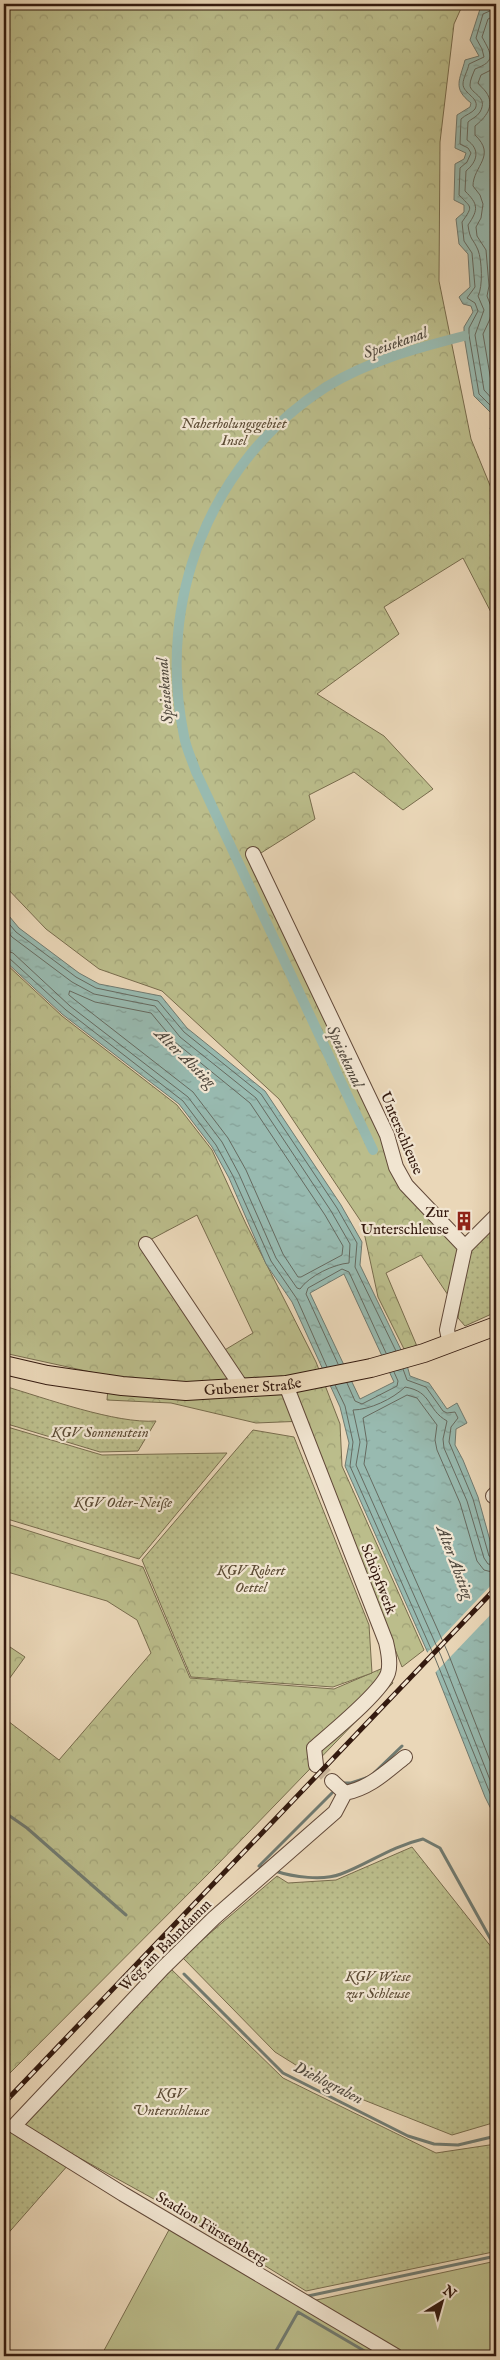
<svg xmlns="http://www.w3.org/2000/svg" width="500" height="2360" viewBox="0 0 500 2360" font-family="'IM FELL English',serif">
<defs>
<pattern id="forest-crowns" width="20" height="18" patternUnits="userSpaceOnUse" patternTransform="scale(1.25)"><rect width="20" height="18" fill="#bbbd8b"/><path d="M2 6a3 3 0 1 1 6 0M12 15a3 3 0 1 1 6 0" fill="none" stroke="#a1a277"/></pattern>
<pattern id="park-dots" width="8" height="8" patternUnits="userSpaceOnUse" patternTransform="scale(1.25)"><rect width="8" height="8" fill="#bbbd8b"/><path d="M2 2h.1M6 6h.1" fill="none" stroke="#a1a277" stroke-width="1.8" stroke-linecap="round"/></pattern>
<pattern id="water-ripples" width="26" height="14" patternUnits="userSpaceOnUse" patternTransform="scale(1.25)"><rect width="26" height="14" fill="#98bab0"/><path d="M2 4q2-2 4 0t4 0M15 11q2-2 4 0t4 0" fill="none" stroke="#849f96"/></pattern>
</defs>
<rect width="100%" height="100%" fill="#ead7b8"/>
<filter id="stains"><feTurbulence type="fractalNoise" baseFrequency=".004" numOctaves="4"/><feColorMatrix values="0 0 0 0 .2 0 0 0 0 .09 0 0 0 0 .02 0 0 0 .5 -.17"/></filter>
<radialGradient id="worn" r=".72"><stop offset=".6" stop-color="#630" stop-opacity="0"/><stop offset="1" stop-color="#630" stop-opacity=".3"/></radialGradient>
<path fill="#bbbd8b" stroke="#786c4d" d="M170,2228L298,2304L496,2261V2356H101Z"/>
<path fill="url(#forest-crowns)" stroke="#786c4d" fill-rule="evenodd" d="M4,4H463L454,24L440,142L439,281L471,439L496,500V622L463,558L384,607L399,634L317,694L384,736L433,789L403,810L354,772L309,795L315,819L253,858L386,1134L394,1167L463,1247L452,1301L421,1255L386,1273L419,1351L407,1355L378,1297L362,1223L279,1099L162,991L99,969L46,929L4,885Z
M4,962L62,1016L177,1105L212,1150L246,1224L316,1362L340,1424L342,1466L424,1650L402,1667L305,1421L256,1423L171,1403L107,1400L109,1376L4,1353ZM197,1215L253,1333L223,1351L148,1241Z
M4,1523L143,1567L190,1678L334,1689L383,1668L393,1683L217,1865L4,2079V1718L59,1760L151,1653L137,1620L107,1601L4,1571Z
M4,1643L25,1657L4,1686Z"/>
<path fill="url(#park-dots)" stroke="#786c4d" d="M496,1220V1312L465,1326L458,1318L468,1249Z
M4,1386C45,1398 116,1424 156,1421L138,1451L100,1452L4,1423Z
M4,1426L102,1455L227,1453L139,1559L4,1518Z
M253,1430L294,1437L369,1625L372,1673L333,1687L191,1677L142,1560Z
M412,1847L496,1953V2122L452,2135L331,2087L275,2052L182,1957L277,1876L288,1883L336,1880Z
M170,1968L283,2078L436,2153L496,2144V2244L493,2252L306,2291L181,2214L76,2156L4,2238V2136Z"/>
<path fill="url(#water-ripples)" stroke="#707a70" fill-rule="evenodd" d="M490,4H496V431L490,429L494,416L474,396L464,336V327L473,312L471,306L463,304L459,297L470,287L468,254L459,244L456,219L464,212V205L454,200L455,164L464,159L466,153L455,148L457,115L470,107L471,103C452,88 460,80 465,60L479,56L470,40L480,9Z
M4,910L19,928L79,973L99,984L161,996L187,1028L265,1091L341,1205L362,1242L360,1265L405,1358L410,1376L429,1383L447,1409L457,1403L467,1423L456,1429L455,1445L463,1460L478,1497L496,1562V1819L485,1797L431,1660L345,1466L349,1443L340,1407L292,1302L266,1264L229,1178L212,1147L179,1104L62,1014L4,960ZM344,1274L394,1382L360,1399L310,1293Z"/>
<path fill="#ead7b8" d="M496,1580V1609L433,1675L425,1655Z"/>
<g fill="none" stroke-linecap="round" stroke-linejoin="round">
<path stroke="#666a60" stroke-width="1" d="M494,4L492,10L483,14L476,38L482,49L484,57L469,64C468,70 463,78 463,84C463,94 481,98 475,109C472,113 465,115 461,119L460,144L468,148L471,153L467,162L460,168L459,195C471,208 474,205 462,222L464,241L472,253L475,287L467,298L475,303L478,311L469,328V335L479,394L496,411
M496,15L488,19L482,37C492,55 496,61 475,69C473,74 470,80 470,85C470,94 489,96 480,112C477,117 471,119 468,122L467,140C480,149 478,161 466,171L465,191C478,204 479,209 468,225C470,241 473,238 478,250C482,260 483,287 478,296L484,310L475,335L484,390L496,403
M496,63L491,70L481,75L478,83C480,86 483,88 486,92C496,106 485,118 475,126V135C497,156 473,166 473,186L480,195L483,204L481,218L476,227L477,236L486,250L489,286L487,296L492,309L490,319L483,334L492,387L496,393
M4,918L16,932L76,977L96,988L158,1001L184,1032L261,1094L337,1208L357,1243L355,1267L396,1351
M4,927L12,937L72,982L94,994L155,1006L180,1037L256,1098L331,1211L350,1244L349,1263C334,1264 309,1276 300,1289L297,1288L276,1258L239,1174L222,1142L188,1097L70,1006L13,953L4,950
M4,956L9,958L66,1010L183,1101L216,1145L233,1176L271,1261L297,1299L327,1367
M70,991L95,1002L151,1013L175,1042L250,1103L325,1215L343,1246L342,1255L301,1277H298L283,1254L246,1170L228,1138L193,1092L75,1000L69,995Z
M338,1364L306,1294L308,1288L342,1269L349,1272L386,1353
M403,1369L407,1380L426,1387L443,1411L447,1413L455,1412L458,1418L451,1427L449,1442L473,1499L489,1556L496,1559
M347,1383L355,1401L362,1404L397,1386L398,1381L394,1372
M335,1385L345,1406L353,1442L350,1466L435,1658L496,1808
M496,1565L488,1564L484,1558L467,1501L444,1448L443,1439L447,1421C426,1409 433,1392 405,1387C393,1399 369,1410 353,1410L360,1442L356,1465L441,1656L496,1795
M496,1573L484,1570L477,1561L460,1503L437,1450L435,1440L437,1425L417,1398L407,1395L363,1418L367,1443L364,1464L448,1653L496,1776"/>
<path stroke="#707a70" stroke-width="3" d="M374,1773L402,1746
M342,1783H351L369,1777
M4,1812L27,1828L126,1915
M265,1868L259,1866L332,1793
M275,1871C293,1877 323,1881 341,1874C370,1863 390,1847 423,1839L440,1848L490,1938L496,1946
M184,1974L283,2073L408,2136L434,2144L458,2145L496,2136
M308,2296L496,2256
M273,2356L298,2312L373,2356"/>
<path stroke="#98bab0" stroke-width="10" d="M373,1150L196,772C192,760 186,748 184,736C156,601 209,462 326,387C368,361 417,348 464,336"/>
<path stroke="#c6b196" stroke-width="14" stroke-dasharray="14 7" stroke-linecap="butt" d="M316,1765L332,1781"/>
<defs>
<path id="minor" d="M253,854L387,1135L396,1167L406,1185L465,1247L447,1330L450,1344
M146,1244L241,1386
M465,1247L496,1216
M286,1385L386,1642C388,1651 391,1663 388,1673C382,1692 331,1733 314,1748L316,1765
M493,1496L496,1493
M332,1781L345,1793C370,1788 386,1772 405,1757
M345,1793L335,1812L214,1918L163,1968L14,2126L123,2194L396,2356"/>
<g id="major">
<path id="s1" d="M4,1365L47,1375L122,1386L186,1391L286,1385L371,1368L424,1353L496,1326"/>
</g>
</defs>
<use href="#minor" stroke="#624939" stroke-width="16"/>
<use href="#major" stroke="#341a0f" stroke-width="20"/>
<use href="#minor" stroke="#f1e5d1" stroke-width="14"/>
<use href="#major" stroke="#ead7b8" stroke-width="18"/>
<defs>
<path id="rail" d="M4,2103L496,1588"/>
</defs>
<use href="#rail" stroke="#341a0f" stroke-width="5"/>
<use href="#rail" stroke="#f1e5d1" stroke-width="3" stroke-dasharray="9" stroke-linecap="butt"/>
</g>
<defs>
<symbol id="building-bare" viewBox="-9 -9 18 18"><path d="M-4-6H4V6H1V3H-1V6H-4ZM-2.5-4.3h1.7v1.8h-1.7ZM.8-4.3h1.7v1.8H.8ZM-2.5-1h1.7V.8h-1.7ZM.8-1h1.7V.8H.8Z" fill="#8f2418" stroke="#f1e5d1" stroke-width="2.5" paint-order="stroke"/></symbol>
</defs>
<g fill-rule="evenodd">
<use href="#building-bare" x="450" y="1207" width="28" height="28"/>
</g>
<g text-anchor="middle" stroke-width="4.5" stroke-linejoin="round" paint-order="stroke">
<g font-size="15" font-style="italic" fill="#5c4b34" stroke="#f1e5d1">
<text x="234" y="428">Naherholungsgebiet<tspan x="234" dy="17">Insel</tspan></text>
<text x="100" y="1437">KGV Sonnenstein</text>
<text x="123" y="1507">KGV Oder-Neiße</text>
<text x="251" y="1575">KGV Robert<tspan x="251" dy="17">Oettel</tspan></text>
<text x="378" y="1981">KGV Wiese<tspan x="378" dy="17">zur Schleuse</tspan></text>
<text x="171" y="2098">KGV<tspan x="171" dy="17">Unterschleuse</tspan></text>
</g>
<g font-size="15" fill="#341a0f" stroke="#f1e5d1">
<text transform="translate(402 1133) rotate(67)" y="5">Unterschleuse</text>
<text dy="5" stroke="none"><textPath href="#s1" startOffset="251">Gubener Straße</textPath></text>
<text transform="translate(379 1579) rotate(69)" y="5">Schöpfwerk</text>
<text transform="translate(165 1945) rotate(-45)" y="5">Weg am Bahndamm</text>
<text transform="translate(212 2228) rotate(31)" y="5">Stadion Fürstenberg</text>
</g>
<g font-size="15" fill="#341a0f" stroke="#f1e5d1" text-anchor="end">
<text x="449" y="1217">Zur<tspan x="449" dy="17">Unterschleuse</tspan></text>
</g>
<g font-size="16" font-style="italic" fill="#524a3f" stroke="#f1e5d1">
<text transform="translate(395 342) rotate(-19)" y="6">Speisekanal</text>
<text transform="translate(164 691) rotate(-95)" y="6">Speisekanal</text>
<text transform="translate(346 1056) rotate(65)" y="6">Speisekanal</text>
<text transform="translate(186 1057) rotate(44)" y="6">Alter Abstieg</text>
<text transform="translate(456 1562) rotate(69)" y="6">Alter Abstieg</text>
<text transform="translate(329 2082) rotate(27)" y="6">Diehlograben</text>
</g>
</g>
<rect width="500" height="2360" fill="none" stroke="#ead7b8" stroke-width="20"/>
<rect x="5" y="5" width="490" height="2350" fill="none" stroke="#341a0f" stroke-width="2.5"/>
<rect x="10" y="10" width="480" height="2340" fill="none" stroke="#341a0f"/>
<g transform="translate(442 2302) rotate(37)" stroke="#f1e5d1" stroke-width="4" paint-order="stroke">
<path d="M0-4L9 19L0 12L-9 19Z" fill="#341a0f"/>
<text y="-8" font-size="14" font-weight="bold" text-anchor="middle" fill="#341a0f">N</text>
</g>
<rect width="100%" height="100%" filter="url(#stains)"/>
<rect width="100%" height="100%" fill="url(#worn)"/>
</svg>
